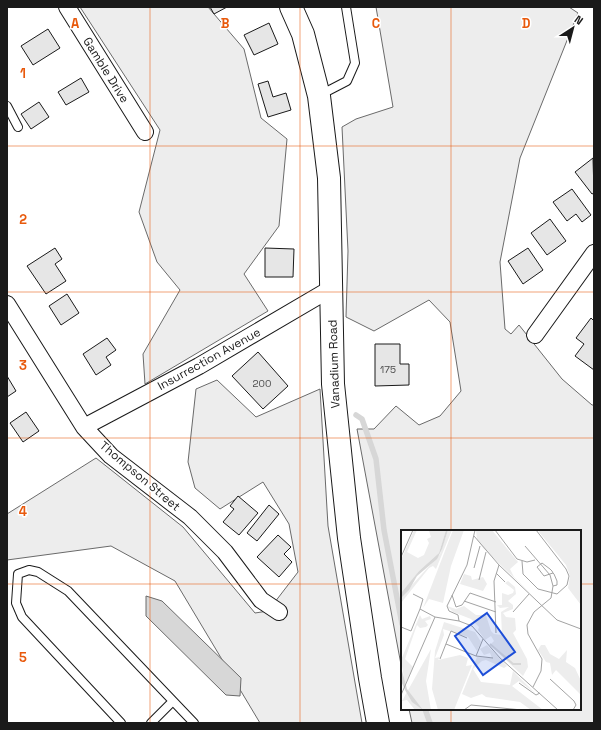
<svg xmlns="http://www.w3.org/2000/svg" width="601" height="730" viewBox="0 0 601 730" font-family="'Space Grotesk',sans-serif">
<rect width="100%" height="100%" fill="#fff"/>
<path fill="#ededed" stroke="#6a6a6a" d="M80,7H208L244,49L261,118L287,139L279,226L244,274L268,311L145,384L143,354L180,290L157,262L139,212L160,130Z
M376,7H569L578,13L520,158L500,262L505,329L511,334L519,325L562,379L592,405H594V723H412L409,709H580V531H402V670L357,429H374L396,406L419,425L440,416L461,391L450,322L429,300L374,331L346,317L348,251L342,127L356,119L393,107Z
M217,380L256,417L320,389L328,526L362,723H260L175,581L111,546L7,560V514L96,458L183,527L255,613L268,611L298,572L289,524L263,482L220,509L195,488L188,462L196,389Z"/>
<path fill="#d7d7d7" stroke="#6a6a6a" d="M146,596L162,601L241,678L240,696L226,695L146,616Z"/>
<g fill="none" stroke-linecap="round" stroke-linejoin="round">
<path stroke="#d7d7d7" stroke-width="5.5" d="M356,415L362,419L376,459L384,530L402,624
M425,709L430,723"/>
</g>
<path fill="#e6e6e6" stroke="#1a1a1a" d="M210,7H227L214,14Z
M269,23L278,44L254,55L244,35Z
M48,29L60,48L33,65L21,46Z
M81,78L89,92L66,105L58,92Z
M268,81L273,97L286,93L291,110L268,117L258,84Z
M39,102L49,117L31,129L21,114Z
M593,158L594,193L592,194L575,172Z
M572,189L591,215L582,222L576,214L567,221L553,202Z
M550,219L566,241L547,255L531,233Z
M55,248L62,259L55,264L66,281L46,294L27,266Z
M265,248L294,249L293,277H265Z
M528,248L543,270L523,284L508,261Z
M67,294L79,313L61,325L49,306Z
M591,318L594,321V370L575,356L584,344L576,338Z
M107,338L116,350L106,357L111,365L96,375L83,354Z
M375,344H400V364H409V385L375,386Z
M258,352L288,386L263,409L232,376Z
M7,376L16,391L7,397Z
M26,412L39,431L23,442L10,423Z
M238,496L258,513L239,535L223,522L234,509L230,506Z
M269,505L279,514L257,541L247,533Z
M278,535L291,547L284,554L292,562L279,577L257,557Z"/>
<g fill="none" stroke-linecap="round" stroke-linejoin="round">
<defs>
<path id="lane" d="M320,95L347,81L355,63L346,7
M7,106L18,127
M121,723L22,617L16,603L18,574L29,570L38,572L68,591L194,723
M151,723L173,701"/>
<path id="street" d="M67,7L145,132
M7,304L84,427L111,456L190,517L225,552L261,600L279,612
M535,335L594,253
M84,427L199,366L332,288"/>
<path id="secondary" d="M291,7L303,34L319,96L329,178L333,384L349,538L370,678L378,723"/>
</defs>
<use href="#lane" stroke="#1a1a1a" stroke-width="10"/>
<use href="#street" stroke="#1a1a1a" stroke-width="18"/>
<use href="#secondary" stroke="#1a1a1a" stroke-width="24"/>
<use href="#lane" stroke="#fff" stroke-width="8"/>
<use href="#street" stroke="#fff" stroke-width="16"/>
<use href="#secondary" stroke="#fff" stroke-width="22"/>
</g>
<path fill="none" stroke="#e8590c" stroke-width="1" stroke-opacity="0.55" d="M150,7V723M300,7V723M451,7V531M7,146H594M7,292H594M7,438H594M7,584H402M580,584H594M451,709V723"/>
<g text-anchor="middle" stroke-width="3" stroke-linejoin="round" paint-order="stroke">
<g font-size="10" fill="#4d4d4d">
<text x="388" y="373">175</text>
<text x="262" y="387">200</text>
</g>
<g font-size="12" fill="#1a1a1a" stroke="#fff">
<text transform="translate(106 70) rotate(58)" y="4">Gamble Drive</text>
<text transform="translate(209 359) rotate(-29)" y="4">Insurrection Avenue</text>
<text transform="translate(334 364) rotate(-92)" y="4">Vanadium Road</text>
<text transform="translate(140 476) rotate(40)" y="4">Thompson Street</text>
</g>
</g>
<g transform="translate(401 530)">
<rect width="180" height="180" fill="#fff"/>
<path d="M13,0H16L6,22L17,28L23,25L28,13L26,9L30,7L28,1L45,0L38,23L18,41L0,65V30ZM47,0H51L35,39L32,36L28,38L0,73L1,66L39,24ZM52,0H63L50,36L42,73L28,69L22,78ZM75,0H91L117,32L109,39L113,47L135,69L83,19L76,10ZM139,0H180V75L167,58L169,46L165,35L138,2ZM63,44L70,46L71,50L82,47L86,54L82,61L59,54ZM107,51L114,57L115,64L107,71L112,75V79L102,83L105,87L114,88L115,100L112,103L126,129L127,137L122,146L89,115L93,111L90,106L84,110L77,100L78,97L70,89L52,82L46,76L55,79L63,76L75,85H85L90,101L93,104L101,105L100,82L108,77L99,78L96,75H101V63L107,65L112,63L113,60L104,53ZM19,85L21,89L29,86L30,89L24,91L27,95L25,97L19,98L16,95L4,129L12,137L4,154L0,130ZM43,92L74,102L80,112L76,121L67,107L42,99L43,105L34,128L39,127L37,130L59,125L67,128L65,136L71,135L53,180H37L31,159L34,121ZM86,115L106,136L103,138L85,130L81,131L72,139L80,152L109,155L112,141L134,163L118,151L111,156L142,180H130L119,172L85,167L81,164L70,168L61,164L76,127L91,128L89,123L83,125L79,119ZM140,115H144L149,124L158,129L166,120L165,132L174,138L180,151V165L155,140L151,145L149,133L145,132L137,120ZM30,119L25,151L30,180H14L6,170L1,171Z" fill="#ededed"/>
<path d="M45,0H47L41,19L36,29L16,46L8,60L0,68L1,62L18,41L38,23ZM0,137L6,159L22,180L11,172L4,160L0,151Z" fill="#d7d7d7"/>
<path fill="none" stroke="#d7d7d7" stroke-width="2" d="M89,114L112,134H120"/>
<path fill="none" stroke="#a3a3a3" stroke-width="1" d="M94,0L116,29L126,32L134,30M73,6L98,35L156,90L180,99M124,16L149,45L152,56L150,68L133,82L126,95L127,104L141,129L140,141L132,157M0,27L12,0M121,31L122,44L137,59L156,64L166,55L168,46L165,39L135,0M73,38L79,16M95,43L104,52M152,43L143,46L136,37L141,33L149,39L151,41L152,43L153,44L156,51V55L152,56M78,50L85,22M51,65L55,77L61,75L69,63L95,72M63,71L95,82M19,79L34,87L58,91L71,96L99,128L157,180M112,82L128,64M58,91L57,85L48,81L46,76L66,35L74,0M0,97L10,101L19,79L22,69L12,64M95,103L93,51L98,35M45,114L75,126L92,128M75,126L82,109M39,129L50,101L66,108M149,149L173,171L175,175L172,180M118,153L135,165L139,163M0,165L34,87M63,180L70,175L121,180"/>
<path fill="#1d4ed8" fill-opacity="0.15" stroke="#1d4ed8" stroke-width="2" d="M86,83L114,122L82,145L54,106Z"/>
<rect width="180" height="180" fill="none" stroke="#1a1a1a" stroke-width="2"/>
</g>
<g font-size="13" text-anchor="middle" font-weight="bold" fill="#e8590c" stroke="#fff" stroke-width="3" stroke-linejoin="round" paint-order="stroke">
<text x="75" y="28">A</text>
<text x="225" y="28">B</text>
<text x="376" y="28">C</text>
<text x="526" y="28">D</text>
<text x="23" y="78">1</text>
<text x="23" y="224">2</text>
<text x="23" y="370">3</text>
<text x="23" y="516">4</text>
<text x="23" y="662">5</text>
</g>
<rect width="601" height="730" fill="none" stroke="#1a1a1a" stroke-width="16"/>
<g transform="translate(573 28) rotate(36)" stroke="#ffffff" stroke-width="3" paint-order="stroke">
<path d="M0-3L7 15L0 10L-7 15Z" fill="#1a1a1a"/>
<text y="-6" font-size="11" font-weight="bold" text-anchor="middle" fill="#1a1a1a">N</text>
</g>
</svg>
